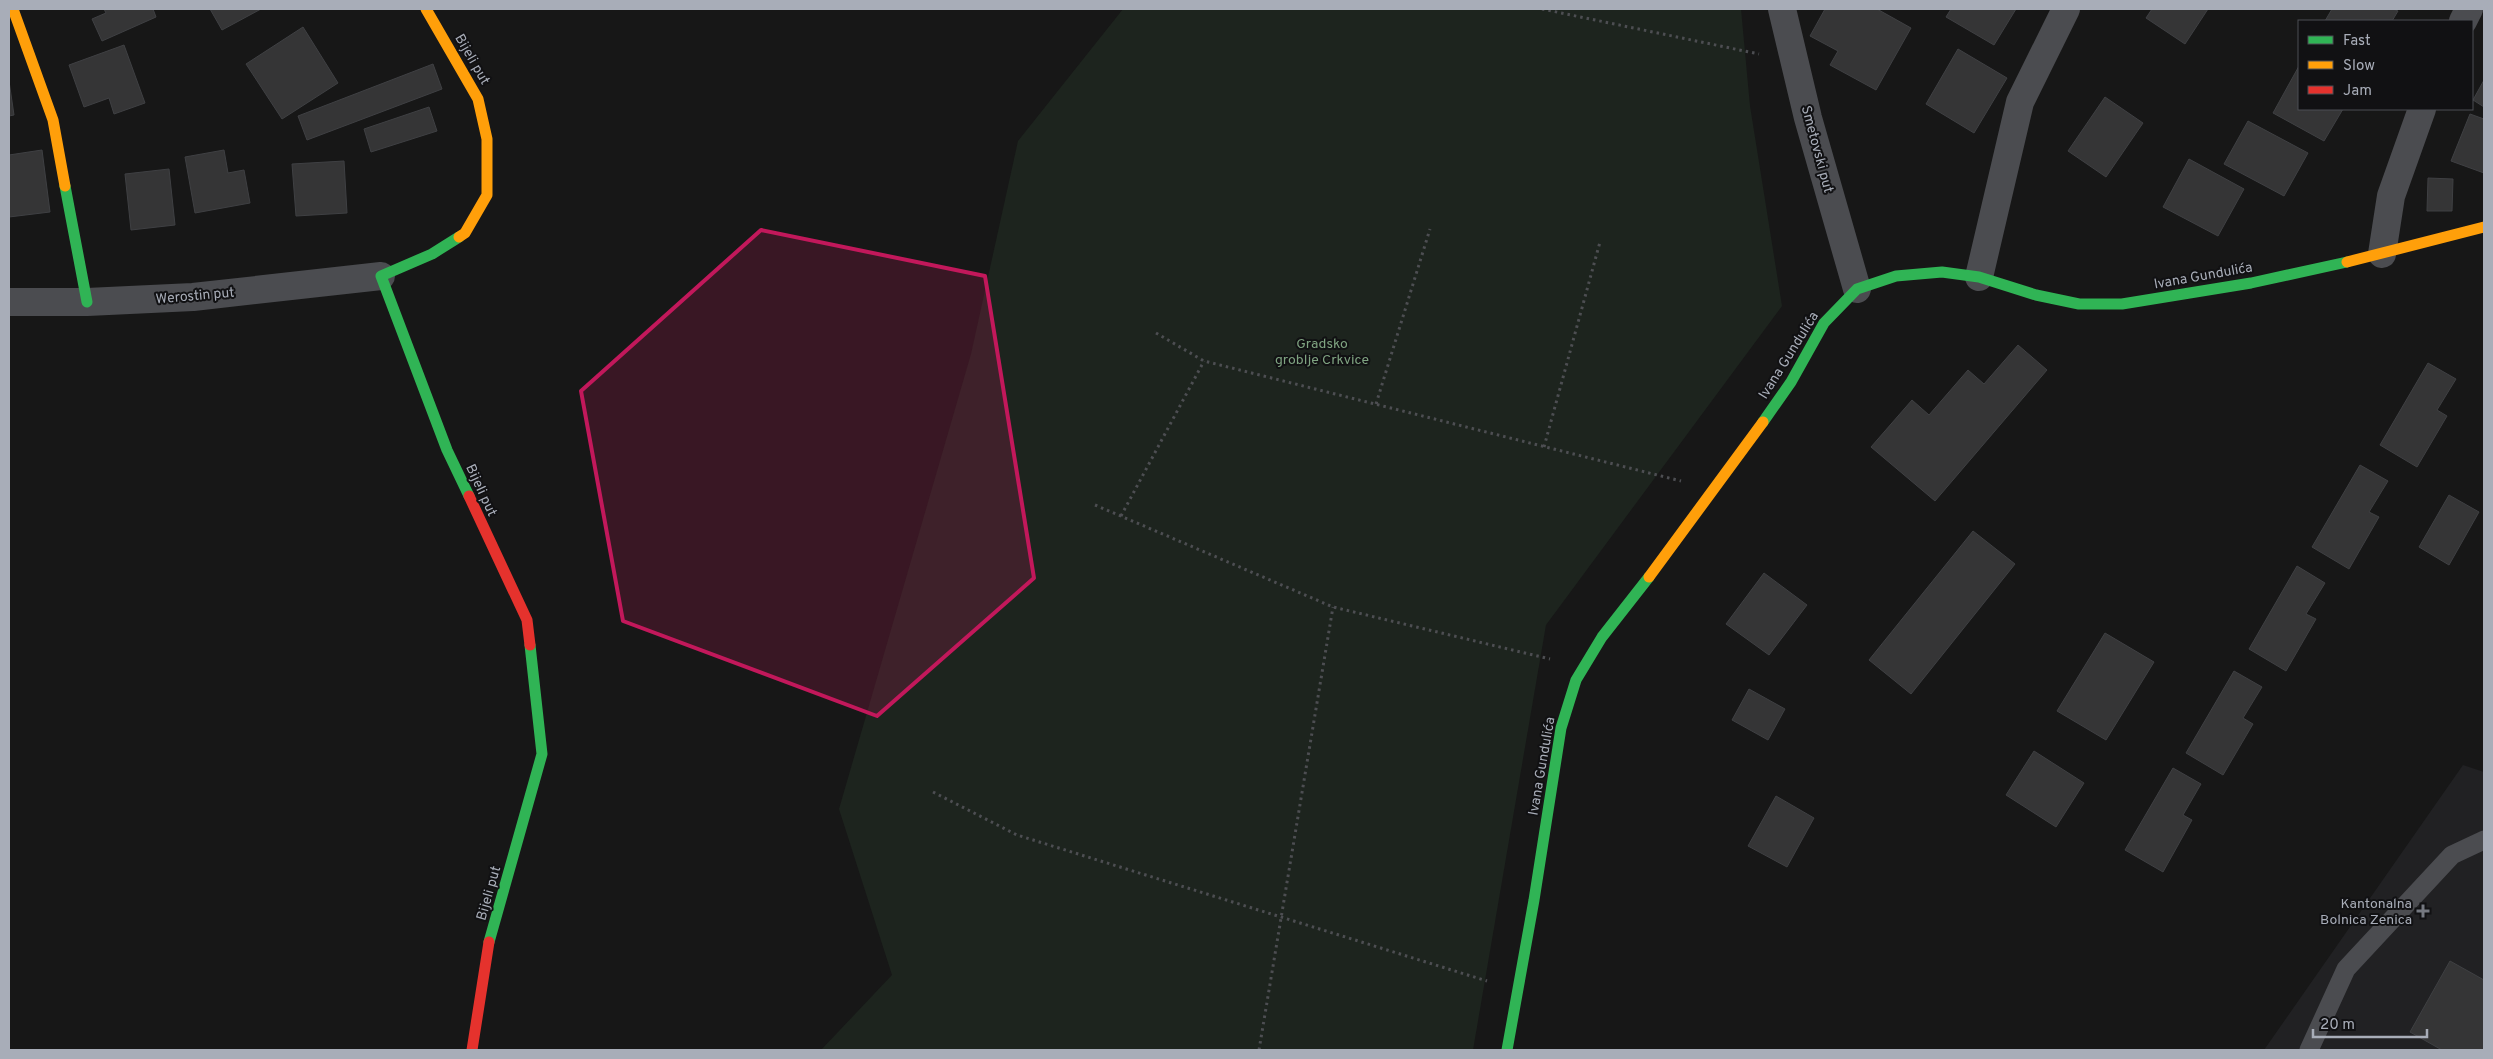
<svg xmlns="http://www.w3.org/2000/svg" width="2493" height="1059" viewBox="0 0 2493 1059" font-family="Overpass,sans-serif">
<rect width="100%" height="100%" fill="#171717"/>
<path fill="#212123" d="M2463,765L2484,772V1050H2264Z"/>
<path fill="#1d241e" d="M1123,9H1741L1750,106L1782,306L1546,625L1473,1050H821L892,975L839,809L971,354L1018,141Z"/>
<path fill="#353536" stroke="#3f4043" d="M104,9H153L156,17L102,41L92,19L106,13Z
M210,9H261L222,30Z
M1825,9H1877L1911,28L1876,90L1830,65L1838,51L1810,36Z
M1951,9H2016L1994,45L1946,17Z
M2152,9H2208L2185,44L2146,18Z
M2332,9H2393L2398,11L2392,21H2325Z
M303,27L338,83L282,119L246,64Z
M124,45L145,103L114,114L109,98L84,107L69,65Z
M1958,49L2007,78L1974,133L1926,104Z
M433,64L442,89L307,140L298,116Z
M2299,66V109H2343L2324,141L2273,113Z
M2484,80V107L2473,100Z
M9,81L14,115L9,116Z
M2105,97L2143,123L2106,177L2068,151Z
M429,107L437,131L371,152L364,129Z
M2470,114L2484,119V173L2451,161Z
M2248,121L2308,153L2284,196L2224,164Z
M42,150L50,212L9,217V155Z
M224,150L228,173L244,170L250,203L195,213L185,157Z
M2189,159L2244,189L2218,236L2163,207Z
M344,161L347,213L296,216L292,164Z
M169,169L175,225L131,230L125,174Z
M2428,178L2453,179L2452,211H2427Z
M2018,345L2047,370L1935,501L1871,447L1912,400L1929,415L1968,370L1984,384Z
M2428,363L2456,379L2437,410L2447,416L2417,467L2380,445Z
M2360,465L2388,481L2369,512L2379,517L2349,569L2312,547Z
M2449,495L2479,512L2449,565L2419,547Z
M1973,531L2015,564L1911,694L1869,660Z
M2297,566L2325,583L2306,614L2316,619L2286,671L2249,649Z
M1764,573L1807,605L1769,655L1726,624Z
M2105,633L2154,662L2106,740L2057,711Z
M2234,671L2262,687L2243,718L2253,724L2223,775L2186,753Z
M1749,689L1785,709L1768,740L1732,720Z
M2034,751L2084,783L2056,827L2006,795Z
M2173,768L2201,784L2183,815L2192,820L2163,872L2125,850Z
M1776,796L1814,818L1787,867L1748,846Z
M2450,961L2484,980V1050H2442L2410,1032Z"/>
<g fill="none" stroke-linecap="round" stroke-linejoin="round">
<path stroke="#4d4e52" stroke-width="3" stroke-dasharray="2.5 4" stroke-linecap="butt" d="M1542,9L1759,54
M1156,333L1204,361L1681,481
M1376,404L1430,229
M1544,447L1600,242
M1095,505L1333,607L1550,659
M1121,516L1204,361
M933,792L1017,835L1487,981
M1259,1050L1333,607"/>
<path stroke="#4b4c50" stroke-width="19" d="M2309,1050L2346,969L2452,855L2484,840"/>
<path stroke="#4b4c50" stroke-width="28" d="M1782,9L1808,118L1857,289
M2463,21L2469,9
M2382,254L2391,196L2422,109
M1979,277L2020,102L2066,9
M9,302H87L193,297L381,276"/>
<path stroke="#30b455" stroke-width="11" d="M65,186L87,302
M459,237L432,254L381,276L447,450L469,496
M1763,422L1791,382L1824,323L1857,289L1896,276L1942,272L1979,277L2036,295L2079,304H2122L2251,283L2347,262
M489,942L542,754L530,645
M1507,1050L1534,900L1561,728L1576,680L1602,637L1649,577"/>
<path stroke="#ff9f0a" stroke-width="11" d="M13,9L53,120L65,186
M426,9L478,99L487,139V195L465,233L459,237
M2347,262L2484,227
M1649,577L1763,422"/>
<path stroke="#e5322d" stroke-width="11" d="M469,496L527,620L530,645
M472,1050L489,942"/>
</g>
<path fill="#c2185b" fill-opacity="0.2" stroke="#c2185b" stroke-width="4" stroke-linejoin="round" d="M761,230L985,276L1034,578L877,716L623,621L581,391Z"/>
<path fill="#757880" stroke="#111113" stroke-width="2" d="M2420.5 903.5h5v5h5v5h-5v5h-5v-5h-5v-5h5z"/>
<g text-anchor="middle" stroke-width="4" stroke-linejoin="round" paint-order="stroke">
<g font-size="14" fill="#a8adb8" stroke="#111113">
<text transform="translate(473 59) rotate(60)" y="5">Bijeli put</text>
<text transform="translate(1818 149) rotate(75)" y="5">Smetovski put</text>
<text transform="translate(2203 275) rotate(-10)" y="5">Ivana Gundulića</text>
<text transform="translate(195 295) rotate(-5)" y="5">Werostin put</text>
<text transform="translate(1788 355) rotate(-58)" y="5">Ivana Gundulića</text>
<text transform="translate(482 490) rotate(65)" y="5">Bijeli put</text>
<text transform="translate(1541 766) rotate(-80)" y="5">Ivana Gundulića</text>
<text transform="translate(488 893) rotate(-74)" y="5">Bijeli put</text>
</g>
<g font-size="14" fill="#7fa381" stroke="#111113">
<text x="1322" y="348">Gradsko<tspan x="1322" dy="16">groblje Crkvice</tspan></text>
</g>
<g font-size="14" fill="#a8adb8" stroke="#111113" text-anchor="end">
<text x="2412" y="908">Kantonalna<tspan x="2412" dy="16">Bolnica Zenica</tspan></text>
</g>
</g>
<rect width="2493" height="1059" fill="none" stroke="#a8adb8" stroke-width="20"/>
<rect x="2298" y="20" width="175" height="90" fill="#111113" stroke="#4d4f55"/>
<rect x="2308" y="36" width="25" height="8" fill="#30b455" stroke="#4d4f55"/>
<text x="2343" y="45" font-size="15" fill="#a8adb8">Fast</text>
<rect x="2308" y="61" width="25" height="8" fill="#ff9f0a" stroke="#4d4f55"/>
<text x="2343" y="70" font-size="15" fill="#a8adb8">Slow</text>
<rect x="2308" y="86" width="25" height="8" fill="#e5322d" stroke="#4d4f55"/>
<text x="2343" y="95" font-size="15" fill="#a8adb8">Jam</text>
<path d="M2313 1029v8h114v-8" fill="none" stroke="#a8adb8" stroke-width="2.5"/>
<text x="2320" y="1029" font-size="15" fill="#a8adb8" stroke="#111113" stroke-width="4" paint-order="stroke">20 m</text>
</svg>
